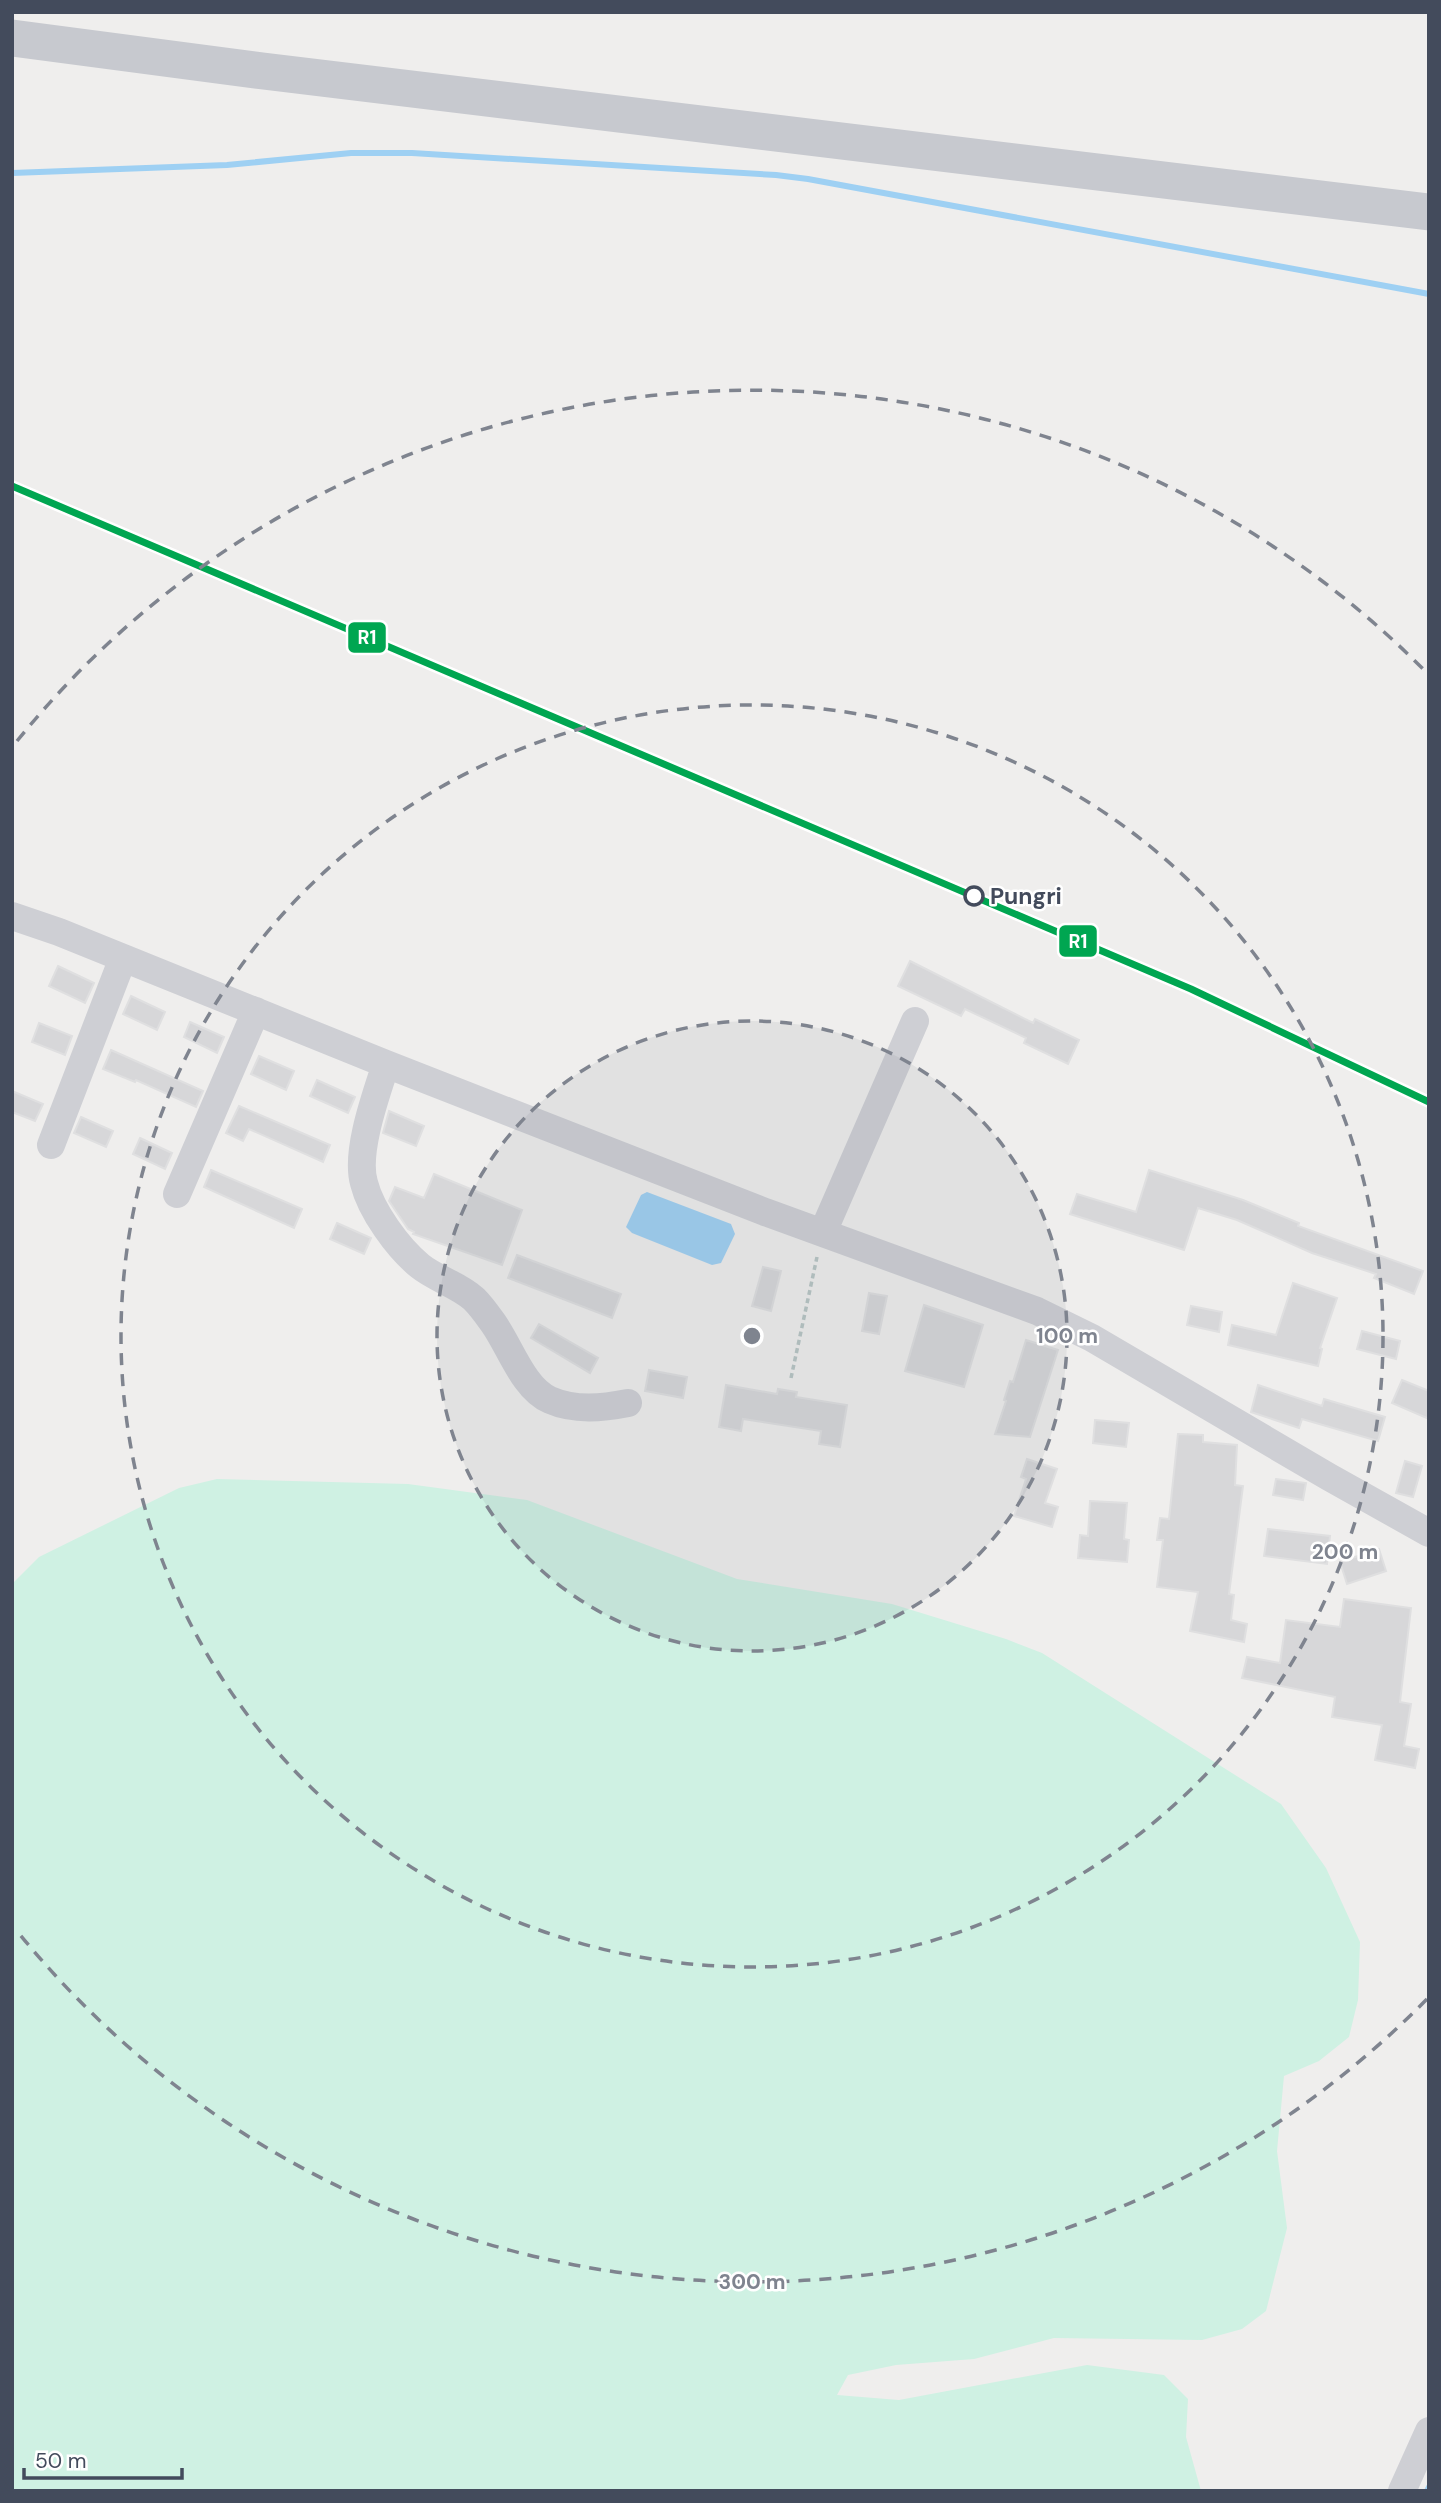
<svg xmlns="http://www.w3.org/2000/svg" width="1441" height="2503" viewBox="0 0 1441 2503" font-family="'DM Sans',sans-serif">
<rect width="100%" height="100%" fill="#efeeed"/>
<path fill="#cff1e3" d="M217,1479L408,1484L527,1500L737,1579L892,1604L1006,1639L1042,1653L1281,1804L1326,1868L1360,1942L1358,2000L1349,2037L1319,2061L1284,2076L1277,2151L1287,2228L1266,2311L1242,2329L1202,2340L1054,2338L974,2359L896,2365L848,2375L837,2395L899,2400L1087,2365L1164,2375L1188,2399L1186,2437L1201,2491H12V1584L39,1557L179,1488Z"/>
<path fill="#9ed0f3" d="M647,1192L731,1224L735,1234L721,1263L712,1265L632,1233L626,1227L641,1195Z"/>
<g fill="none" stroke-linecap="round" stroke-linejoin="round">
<path stroke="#9ed0f3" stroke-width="6" d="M12,173L227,165L351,153H412L776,175L808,179L1429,294
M1427,2491L1429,2487"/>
</g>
<path fill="#d7d7d9" stroke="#dfdfe0" stroke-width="2" d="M910,961L1033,1023L1035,1019L1079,1040L1068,1064L1024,1043L1026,1038L965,1009L961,1016L898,986Z
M58,966L94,983L85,1003L49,986Z
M131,996L165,1012L157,1030L123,1014Z
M190,1022L224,1037L217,1053L184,1037Z
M39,1023L72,1036L65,1055L32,1042Z
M111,1050L203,1091L196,1107L136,1080L135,1082L103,1069Z
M259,1056L294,1071L286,1090L251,1074Z
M317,1080L355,1097L348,1113L310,1096Z
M12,1091L43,1104L35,1121L12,1112Z
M239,1106L330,1145L323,1162L249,1129L243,1141L226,1133Z
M389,1111L424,1126L416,1146L383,1133Z
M81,1117L113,1131L106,1147L74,1133Z
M140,1138L172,1153L165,1169L133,1154Z
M211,1170L302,1209L294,1228L204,1187Z
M1149,1170L1243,1200L1299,1223L1298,1226L1423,1271L1414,1294L1374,1278L1376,1274L1312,1253L1237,1220L1198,1208L1184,1250L1070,1214L1077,1194L1136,1212Z
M434,1174L522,1210L502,1265L413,1234L414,1232L408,1229L389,1201L395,1187L424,1198Z
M337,1223L371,1238L364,1254L330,1239Z
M517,1255L621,1294L612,1318L508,1278Z
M763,1267L781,1271L771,1311L752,1306Z
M1293,1283L1337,1298L1320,1348L1322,1349L1318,1366L1228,1345L1232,1325L1276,1335Z
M869,1293L887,1296L879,1334L862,1331Z
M924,1305L983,1325L964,1387L905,1371Z
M1191,1306L1222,1312L1219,1332L1187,1325Z
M539,1324L598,1358L590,1373L531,1338Z
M1362,1331L1400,1341L1396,1359L1357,1349Z
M1026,1340L1058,1350L1030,1437L995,1434L1006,1401L1004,1400L1010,1381L1013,1382Z
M649,1370L687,1377L683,1398L645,1391Z
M1402,1380L1429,1391V1419L1392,1403Z
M726,1385L777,1394L778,1389L797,1392L796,1397L847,1405L840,1447L819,1444L821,1431L743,1419L741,1431L719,1427Z
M1258,1385L1322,1406L1324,1399L1385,1417L1378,1441L1302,1419L1299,1428L1251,1412Z
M1095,1420L1129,1423L1126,1447L1093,1443Z
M1178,1434L1203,1435V1442L1237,1445L1235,1485L1243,1486L1229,1594L1234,1595L1231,1620L1247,1624L1244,1642L1190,1631L1198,1592L1157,1587L1163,1540H1157L1160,1518L1169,1519Z
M1027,1459L1057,1469L1045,1503L1058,1507L1052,1527L1014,1516L1026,1479L1021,1477Z
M1405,1461L1422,1466L1413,1497L1396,1493Z
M1276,1479L1306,1483L1303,1500L1273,1495Z
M1090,1501L1127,1503L1124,1539L1129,1540L1127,1562L1078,1558L1080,1535L1088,1536Z
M1268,1529L1330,1536L1327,1564L1264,1556Z
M1379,1549L1386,1571L1347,1584L1340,1562Z
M1344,1599L1411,1608L1400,1702L1411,1704L1404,1746L1419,1749L1415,1768L1375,1760L1382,1725L1332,1717L1335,1697L1242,1678L1247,1657L1280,1663L1286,1620L1340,1627Z"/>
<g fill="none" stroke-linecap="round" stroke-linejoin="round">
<path stroke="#b7c4c3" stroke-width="3.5" stroke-dasharray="5 3.5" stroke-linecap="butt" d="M791,1378L817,1257"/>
<path stroke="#cecfd4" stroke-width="28" d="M12,916L59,932L386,1064L765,1212L1037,1311L1092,1338L1329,1477L1429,1533
M386,1064C376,1095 355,1152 364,1183C371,1211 398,1248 420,1266C436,1279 459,1285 474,1299C480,1305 486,1313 491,1320C509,1343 522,1388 550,1400C575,1411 603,1408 628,1403
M51,1145L123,958
M177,1194L256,1011
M823,1232L915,1021
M1402,2491L1429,2431"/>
<path stroke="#c7c9cf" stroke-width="37" d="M12,38L263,71L1429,212"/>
<path stroke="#c6c7ca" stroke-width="5" d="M12,486L1191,989L1429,1102"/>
<defs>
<path id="rail-1" d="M12,486L1191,989L1429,1102"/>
</defs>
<use href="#rail-1" stroke="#fff" stroke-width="12"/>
<use href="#rail-1" stroke="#00a651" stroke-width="7"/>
</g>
<circle cx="752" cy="1336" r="315" fill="#7f848f" fill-opacity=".12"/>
<g fill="none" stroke="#7f848f" stroke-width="3.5" stroke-dasharray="12 9">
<circle cx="752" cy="1336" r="315"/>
<circle cx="752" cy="1336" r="631"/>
<path d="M1427 1999A946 946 0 0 1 17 1931M17 741A946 946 0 0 1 1427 673"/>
</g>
<circle fill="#fff" stroke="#434b5c" stroke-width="3.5" cx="974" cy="896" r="9"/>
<g text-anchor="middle" stroke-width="5" stroke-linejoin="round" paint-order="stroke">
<g font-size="23" font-weight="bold" fill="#434b5c" stroke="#fff" text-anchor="start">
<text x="990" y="904">Pungri</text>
</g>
</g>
<circle cx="752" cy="1336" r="10" fill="#7f848f" stroke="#fff" stroke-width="3.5"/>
<g font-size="21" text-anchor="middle" font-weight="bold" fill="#7f848f" stroke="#fff" stroke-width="5" stroke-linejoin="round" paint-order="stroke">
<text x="1067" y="1343">100 m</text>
<text x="1345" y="1559">200 m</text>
<text x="752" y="2289">300 m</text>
</g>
<g stroke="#fff" stroke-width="2.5">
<rect x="347" y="621" width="40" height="33" rx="7" fill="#00a651"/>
<rect x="1058" y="924" width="40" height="34" rx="7" fill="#00a651"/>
</g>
<g font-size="19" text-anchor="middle" font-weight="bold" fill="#fff">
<text x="367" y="644">R1</text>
<text x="1078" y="948">R1</text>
</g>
<rect width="1441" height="2503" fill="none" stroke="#434b5c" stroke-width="28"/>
<path d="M24 2468v10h158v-10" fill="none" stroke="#434b5c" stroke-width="3.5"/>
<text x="35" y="2468" font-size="21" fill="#434b5c" stroke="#ffffff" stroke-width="5" paint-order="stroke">50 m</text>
</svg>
